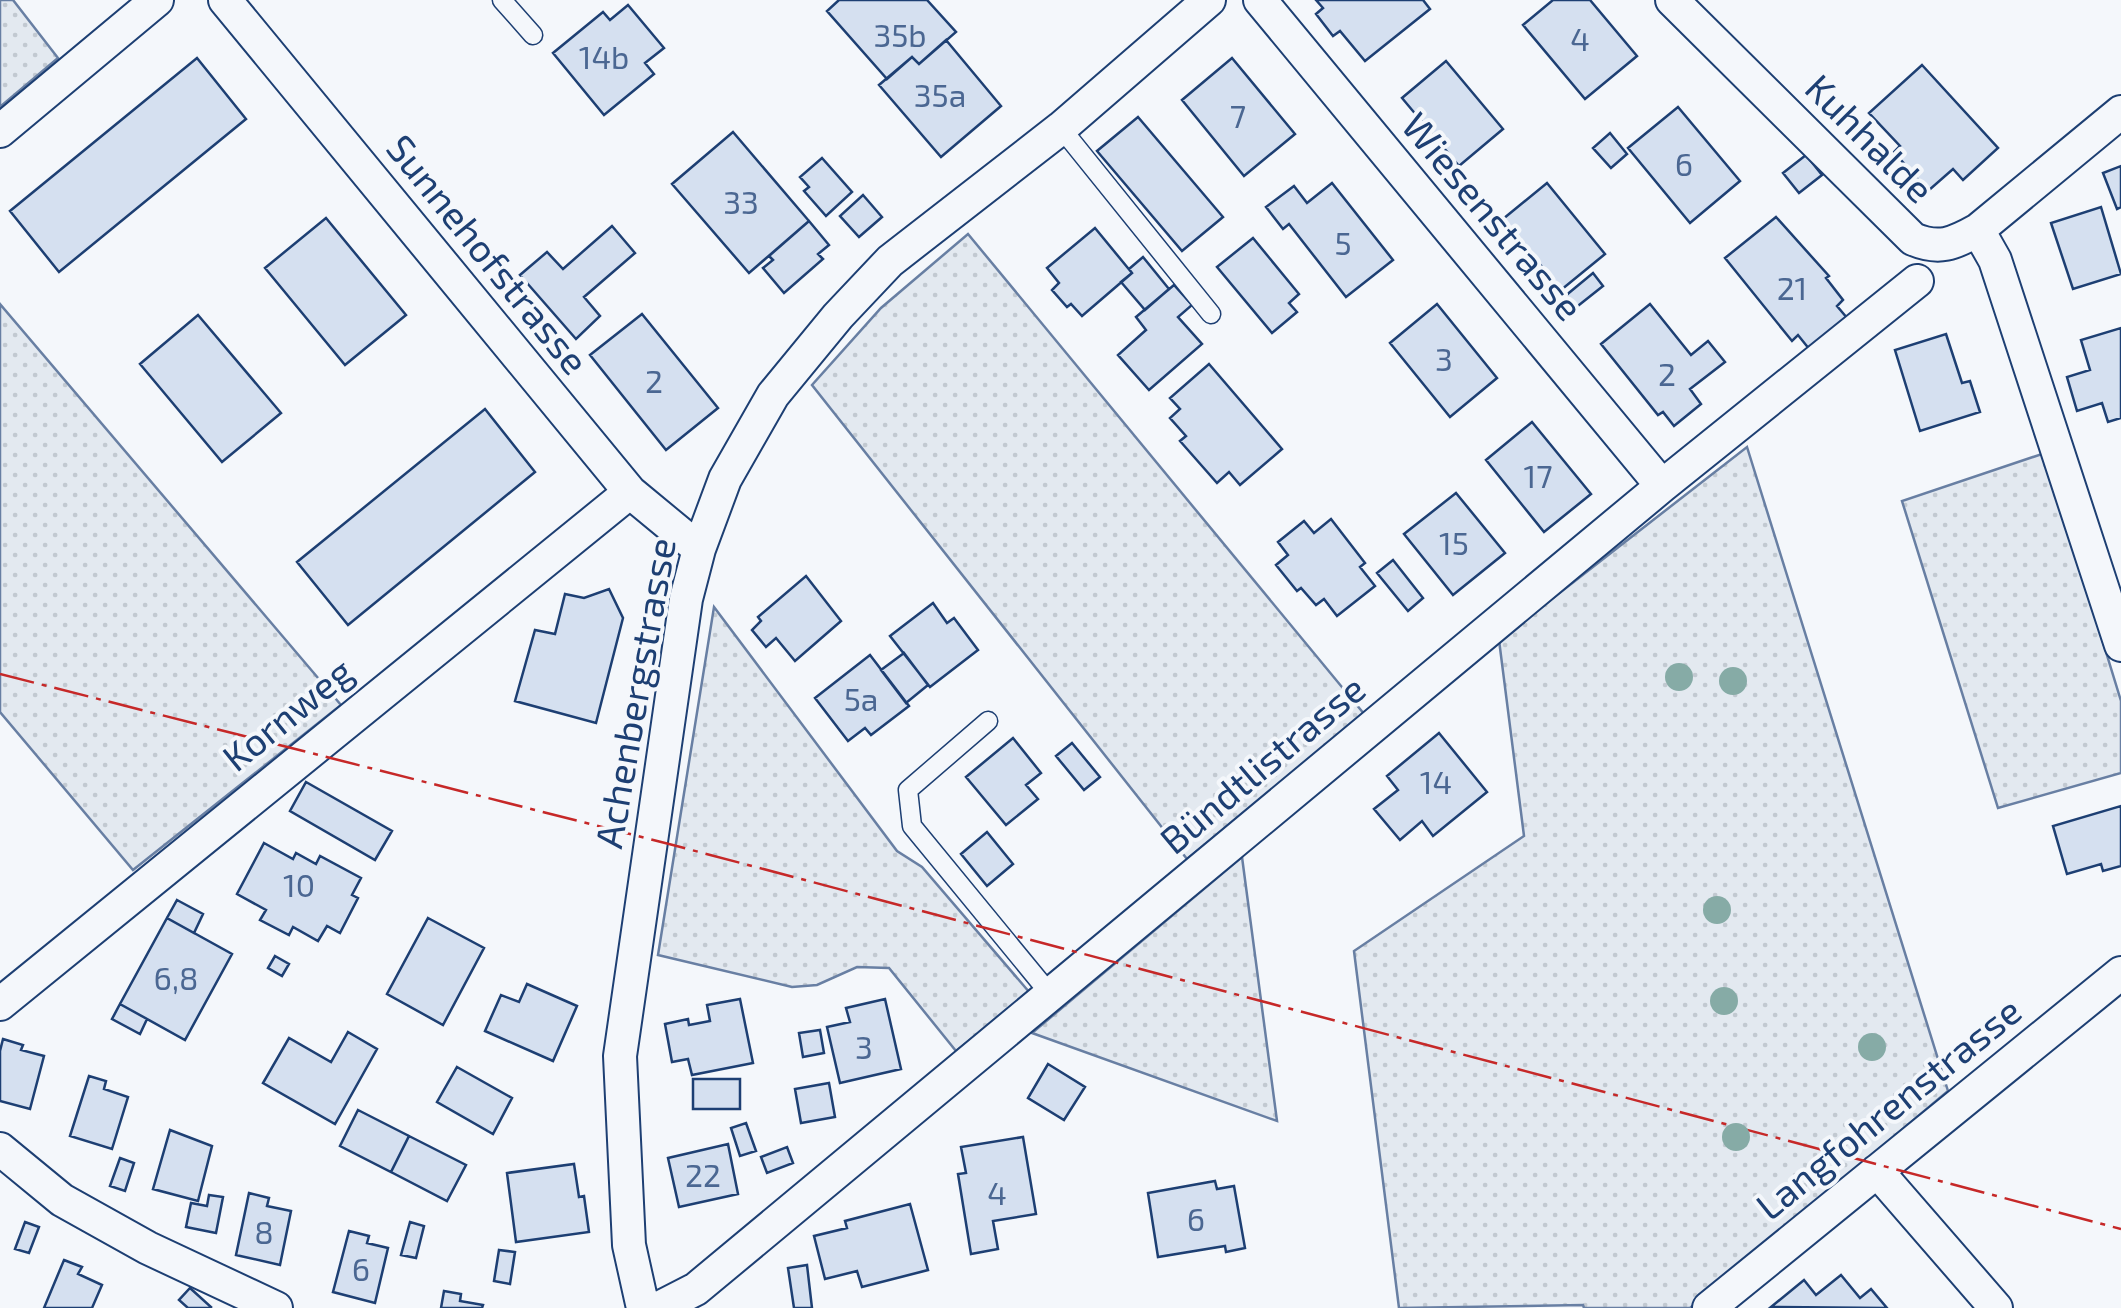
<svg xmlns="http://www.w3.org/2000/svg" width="2121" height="1308" viewBox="0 0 2121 1308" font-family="'Exo 2',sans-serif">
<defs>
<pattern id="grass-dots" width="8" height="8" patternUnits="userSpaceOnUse" patternTransform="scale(2.5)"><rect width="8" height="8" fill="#e3e9f0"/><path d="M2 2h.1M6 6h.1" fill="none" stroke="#c2c9d1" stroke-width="1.8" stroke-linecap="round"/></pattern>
</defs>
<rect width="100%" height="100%" fill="#f4f7fb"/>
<path fill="url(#grass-dots)" stroke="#687fa3" stroke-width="2.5" d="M0,0H13L58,58L0,107Z
M968,234L1365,715L1187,859L812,385L881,308Z
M0,304L341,705L133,870L0,712Z
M1747,447L1948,1091L1690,1308H1584L1583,1305L1399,1308L1354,951L1524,836L1499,640Z
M2045,453L2121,701V773L1998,808L1902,501Z
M714,607L897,851L922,867L1030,993L956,1051L889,968L857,967L817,985L792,987L658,955Z
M1242,857L1277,1121L1032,1033Z"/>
<path fill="#d5e0f0" stroke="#1d3f73" stroke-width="2.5" d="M839,0H927L956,32L919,64L912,57L887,79L827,11Z
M1316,0H1423L1430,9L1365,61L1340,31L1333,36L1316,14L1323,8Z
M1553,0H1590L1637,56L1585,99L1523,25Z
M628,5L664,48L645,63L654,74L604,115L553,53L603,12L610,20Z
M946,40L1001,106L941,157L879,85L912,57L919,64Z
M197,58L246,119L59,272L10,211Z
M1232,58L1295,134L1244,176L1182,100Z
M1446,61L1503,129L1459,166L1402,98Z
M1922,65L1998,148L1963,180L1953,169L1928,191L1894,152L1900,146L1869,113Z
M1678,107L1740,181L1690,223L1628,148Z
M1138,117L1223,217L1182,251L1097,151Z
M733,132L809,221L749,273L672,184Z
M1610,133L1627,154L1611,168L1593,148Z
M1806,155L1822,175L1799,193L1783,173Z
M822,158L852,192L826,216L804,191L809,187L800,177Z
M2121,166V207L2117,209L2103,173Z
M1332,183L1393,260L1346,297L1289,224L1283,229L1266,207L1294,186L1307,203Z
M1547,183L1605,254L1561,290L1503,219Z
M863,195L882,217L859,237L840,216Z
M2101,207L2121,274L2073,289L2051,223Z
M1776,217L1829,276L1826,278L1843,300L1837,306L1848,319L1810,350L1798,335L1792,341L1725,258Z
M326,218L406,315L345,365L265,268Z
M809,221L829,245L818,254L823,259L784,293L763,268L773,260L769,256Z
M612,226L635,253L584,297L600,316L576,339L520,275L547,252L563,269Z
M1095,228L1132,273L1082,316L1071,304L1067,307L1052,290L1059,283L1047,268Z
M1253,238L1299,294L1289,303L1297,312L1272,333L1217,267Z
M1143,257L1169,289L1145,310L1121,282L1132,273L1129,269Z
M1593,273L1603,286L1574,309L1564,297Z
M1174,285L1192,305L1178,317L1202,344L1149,390L1118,355L1146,330L1136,317Z
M1437,304L1497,378L1450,417L1390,343Z
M1650,304L1691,355L1708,341L1725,362L1690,389L1701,404L1674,426L1663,412L1658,415L1601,344Z
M642,314L718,408L666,450L590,355Z
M198,315L281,413L222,462L140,364Z
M2121,328V418L2108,422L2102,403L2077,411L2067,377L2090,370L2081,340Z
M1946,334L1962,383L1970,381L1980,412L1920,431L1895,350Z
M1209,364L1282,449L1240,485L1229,472L1217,483L1180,441L1186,436L1170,418L1180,409L1170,398Z
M485,409L535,472L348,625L297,562Z
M1532,422L1591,494L1544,532L1486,460Z
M1456,493L1505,553L1453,595L1404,534Z
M1331,519L1365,563L1360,567L1375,586L1337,616L1324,599L1316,605L1301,588L1297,591L1276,565L1288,555L1278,542L1304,521L1314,533Z
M1393,560L1423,598L1408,611L1377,573Z
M806,576L841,621L795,661L776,638L766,647L752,630L761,621L758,617Z
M609,589L623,618L596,723L515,701L535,630L555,634L565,594L584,598Z
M933,603L947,623L954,618L978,650L930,687L890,636Z
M904,653L928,685L906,703L881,670Z
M870,655L909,706L871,735L865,728L848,741L815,698Z
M1439,733L1487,792L1433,836L1422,821L1400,840L1374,809L1398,790L1387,776Z
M1013,738L1041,773L1026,785L1038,799L1006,825L966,777Z
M1072,743L1100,777L1084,790L1056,756Z
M306,782L392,831L375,860L290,811Z
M2121,806V866L2103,871L2101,864L2067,874L2053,826Z
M987,832L1013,864L987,886L961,854Z
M264,843L293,859L296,853L316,864L320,856L361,878L352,895L358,898L340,933L327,926L318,941L293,927L289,935L260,920L266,910L237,894Z
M177,900L203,914L194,933L167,918Z
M167,918L232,954L185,1040L120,1004Z
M428,918L484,948L443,1025L387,994Z
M275,956L289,964L282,976L268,968Z
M527,984L577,1006L553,1061L485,1031L501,995L519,1002Z
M740,999L753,1063L692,1075L688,1059L672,1062L665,1024L688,1019L689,1025L710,1021L707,1005Z
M885,999L901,1069L840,1083L827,1027L850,1022L846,1008Z
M120,1004L147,1019L140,1034L112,1019Z
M820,1030L824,1053L803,1057L799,1033Z
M348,1032L377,1049L335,1124L263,1083L289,1038L331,1062Z
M3,1039L23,1045L21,1050L44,1056L30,1109L0,1101V1051Z
M1048,1064L1085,1087L1064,1120L1028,1098Z
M457,1067L512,1098L493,1134L437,1102Z
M89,1076L106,1081L104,1089L128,1097L112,1149L70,1136Z
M693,1079H740V1109H693Z
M829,1083L835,1117L801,1123L795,1089Z
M358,1110L409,1136L391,1172L340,1146Z
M746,1123L756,1151L740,1156L731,1128Z
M170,1130L212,1146L198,1201L153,1189Z
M409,1136L466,1165L447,1201L391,1172Z
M1023,1137L1036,1214L993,1221L998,1249L971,1254L958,1174L966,1173L961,1147Z
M728,1144L738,1194L679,1207L668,1158Z
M787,1147L793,1163L767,1173L761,1157Z
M120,1158L134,1163L125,1191L110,1186Z
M574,1164L579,1197L584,1196L589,1232L516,1242L507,1173Z
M1215,1181L1217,1189L1234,1186L1245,1248L1226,1252L1225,1246L1158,1257L1148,1193Z
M249,1193L269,1198L267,1206L291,1211L280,1265L236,1255Z
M209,1195L223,1197L216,1233L186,1227L191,1203L207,1206Z
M910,1204L928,1270L862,1287L857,1271L825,1279L814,1236L847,1228L845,1221Z
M25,1222L39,1227L29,1253L15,1249Z
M410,1222L424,1226L416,1258L401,1255Z
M349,1231L369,1236L367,1243L388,1248L375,1303L333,1292Z
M499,1250L515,1252L510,1284L494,1281Z
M64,1260L82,1267L78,1274L102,1285L92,1308H44Z
M807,1265L812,1308H794L788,1268Z
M1841,1275L1860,1298L1871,1289L1887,1308L1771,1307L1804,1280L1816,1295Z
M190,1288L211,1307L210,1308H188L179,1300Z
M444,1291L461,1294L460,1301L483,1305L482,1308H441Z"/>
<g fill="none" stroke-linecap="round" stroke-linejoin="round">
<defs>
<path id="service" d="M502,0L533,35
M1061,128L1211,314
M988,721L908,790L912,826L1050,994"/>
<path id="minor" d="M225,0L630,492L699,549
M1260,0L1662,486
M1672,0L1913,239C1939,250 1953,244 1978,230L2121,112
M0,131L157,0
M1978,230L1995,260L2121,645
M0,1004L630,492
M0,1149L62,1200L148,1248L276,1308
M1877,1171L1996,1308
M643,1308L629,1245L620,1056L686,599L699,549L725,479L773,395L838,316L890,261L1061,128L1209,0
M659,1308L696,1289L1662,486L1917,281
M1709,1308L2121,973"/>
</defs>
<use href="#service" stroke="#1d3f73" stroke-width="21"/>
<use href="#minor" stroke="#1d3f73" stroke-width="36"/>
<use href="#service" stroke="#f4f7fb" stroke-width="18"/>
<use href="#minor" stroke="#f4f7fb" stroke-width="32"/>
<path stroke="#c62828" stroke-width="2.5" stroke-dasharray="35 8 5 8" stroke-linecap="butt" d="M0,674L669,844L2121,1229"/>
</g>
<g fill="#86aba6">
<circle cx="1679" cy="677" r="14"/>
<circle cx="1733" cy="681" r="14"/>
<circle cx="1717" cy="910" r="14"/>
<circle cx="1724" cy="1001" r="14"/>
<circle cx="1872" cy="1047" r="14"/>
<circle cx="1736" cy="1137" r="14"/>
</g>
<g text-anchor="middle" stroke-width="8" stroke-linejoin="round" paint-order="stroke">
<g font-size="32" fill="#4b6792">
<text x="900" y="47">35b</text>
<text x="1580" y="51">4</text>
<text x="604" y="69">14b</text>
<text x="940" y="107">35a</text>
<text x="1238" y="128">7</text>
<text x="1684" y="176">6</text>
<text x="741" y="214">33</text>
<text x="1343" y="255">5</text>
<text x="1792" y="300">21</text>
<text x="1444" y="371">3</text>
<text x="1667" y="386">2</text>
<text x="654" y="393">2</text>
<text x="1538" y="488">17</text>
<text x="1454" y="555">15</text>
<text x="861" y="711">5a</text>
<text x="1436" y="794">14</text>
<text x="299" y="897">10</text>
<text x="176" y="990">6,8</text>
<text x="864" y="1059">3</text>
<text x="703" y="1187">22</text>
<text x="997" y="1205">4</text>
<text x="1196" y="1231">6</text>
<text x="264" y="1244">8</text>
<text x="361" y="1281">6</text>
</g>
<g font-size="38" fill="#1d3f73" stroke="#f4f7fb">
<text transform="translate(1869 139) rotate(45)" y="13">Kuhhalde</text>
<text transform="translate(1492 217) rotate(50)" y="13">Wiesenstrasse</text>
<text transform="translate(487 255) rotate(51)" y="13">Sunnehofstrasse</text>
<text transform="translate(636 693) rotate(-80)" y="13">Achenbergstrasse</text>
<text transform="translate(288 715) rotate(-39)" y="13">Kornweg</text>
<text transform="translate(1263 765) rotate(-40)" y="13">Bündtlistrasse</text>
<text transform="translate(1889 1109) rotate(-39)" y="13">Langfohrenstrasse</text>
</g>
</g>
</svg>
